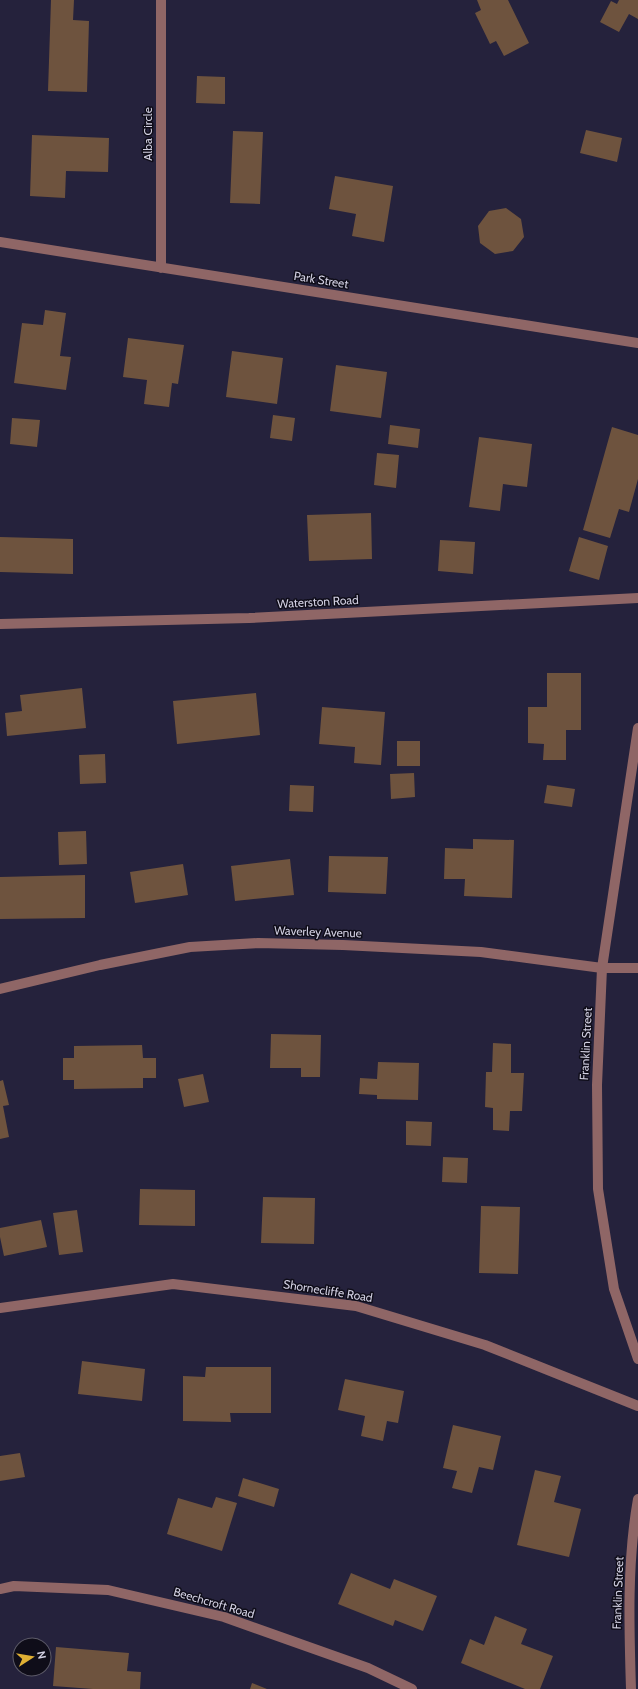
<svg xmlns="http://www.w3.org/2000/svg" width="638" height="1689" viewBox="0 0 638 1689" font-family="Cabin,sans-serif">
<rect width="100%" height="100%" fill="#25223c"/>
<path fill="#6e533e" d="M51,0H74L73,20L89,21L87,92L48,91Z
M477,0H508L529,43L504,56L496,41L490,44L475,13L481,10Z
M619,0H638V19L629,14L619,32L600,22L611,1L617,4Z
M197,76L225,77V104L196,103Z
M586,130L622,138L617,162L580,153Z
M233,131L263,132L260,204L230,203Z
M32,135L109,138L108,172L66,171L65,198L30,196Z
M335,176L393,186L384,242L352,236L356,214L329,209Z
M506,208L521,219L524,237L513,251L495,254L480,243L478,226L489,211Z
M45,310L66,313L60,356L71,357L66,390L14,383L22,323L43,325Z
M128,338L184,345L178,384L172,383L169,407L144,404L147,380L123,377Z
M232,351L283,358L277,404L226,397Z
M336,365L387,372L381,418L330,411Z
M273,415L295,418L292,441L270,438Z
M12,418L40,420L37,447L10,444Z
M390,425L420,429L418,448L388,444Z
M612,427L638,435V479L629,512L619,509L610,538L583,530Z
M479,437L532,444L527,487L503,484L500,511L469,507Z
M377,453L399,455L396,488L374,485Z
M371,513L372,559L309,561L307,515Z
M0,537L73,539V574L0,572Z
M579,537L608,546L599,580L569,571Z
M440,540L475,542L473,574L438,571Z
M547,673H581V730H566V760H543L544,744L528,743V707H547Z
M82,688L86,728L7,736L5,713L22,711L20,695Z
M256,693L260,735L177,744L173,701Z
M322,707L385,712L381,765L354,763L355,747L319,744Z
M397,741H420V766H397Z
M105,754L106,783L80,784L79,755Z
M414,773L415,797L391,799L390,774Z
M290,785L314,786L313,812L289,811Z
M547,785L575,789L572,807L544,803Z
M86,831L87,864L59,865L58,832Z
M473,839L514,840L512,898L464,896L465,879H444L445,848L473,849Z
M329,856L388,857L386,894L328,892Z
M290,859L294,895L235,901L231,866Z
M183,864L188,895L135,903L130,872Z
M85,875V918L0,919V877Z
M271,1034L321,1035L320,1077H301V1068H270Z
M493,1043L511,1044V1073H524L522,1111H510L509,1131L493,1130V1108L485,1107L486,1072H492Z
M142,1045L143,1058H156V1078H143V1088L74,1089V1080H63V1058H74V1046Z
M378,1062L419,1063L418,1100L377,1099V1095L359,1094L360,1078L377,1079Z
M203,1074L209,1102L184,1107L178,1079Z
M3,1080L9,1105L3,1106L9,1137L0,1139V1081Z
M406,1121L432,1122L431,1146L406,1145Z
M443,1157L468,1158L467,1183L442,1182Z
M140,1189L195,1190V1226L139,1225Z
M263,1197L315,1198L314,1244L261,1243Z
M481,1206L520,1207L518,1274L479,1273Z
M77,1210L83,1252L59,1255L53,1213Z
M41,1220L47,1247L4,1256L0,1237V1228Z
M82,1361L145,1369L142,1401L78,1394Z
M206,1367H271V1413H230L231,1422L183,1421V1376L205,1377Z
M345,1379L404,1391L398,1423L387,1421L383,1441L361,1436L365,1416L338,1410Z
M453,1425L501,1436L493,1470L479,1467L472,1493L452,1488L457,1471L443,1468Z
M20,1453L25,1477L0,1481V1456Z
M535,1470L561,1476L554,1502L581,1509L569,1557L517,1545Z
M243,1478L279,1489L274,1507L238,1496Z
M216,1497L237,1503L222,1551L167,1534L178,1498L212,1508Z
M351,1573L390,1589L394,1579L437,1596L423,1631L395,1620L393,1626L338,1604Z
M495,1616L527,1629L521,1644L553,1656L540,1689H525L461,1663L470,1639L484,1645Z
M56,1647L129,1653L127,1671L141,1672L140,1689H93L53,1686Z
M252,1683L267,1689H250Z"/>
<g fill="none" stroke-linecap="round" stroke-linejoin="round">
<path stroke="#8f6666" stroke-width="10" d="M161,0V268
M0,242L638,343
M0,624L249,618L638,598
M638,728L602,968L597,1085L598,1189L614,1289L638,1359
M0,989L100,965L190,947L258,943L343,945L481,952L602,968H638
M0,1308L173,1284L356,1306L485,1345L638,1406
M0,1589L14,1586L108,1590L224,1617L368,1668L412,1689
M631,1689C629,1626 627,1561 638,1499"/>
</g>
<g text-anchor="middle" stroke-width="3" stroke-linejoin="round" paint-order="stroke">
<g font-size="12" fill="#d1cfe1" stroke="#0f0d19">
<text transform="translate(148 134) rotate(-90)" y="4">Alba Circle</text>
<text transform="translate(321 280) rotate(9)" y="4">Park Street</text>
<text transform="translate(318 602) rotate(-3)" y="4">Waterston Road</text>
<text transform="translate(318 932) rotate(2)" y="4">Waverley Avenue</text>
<text transform="translate(586 1044) rotate(-87)" y="4">Franklin Street</text>
<text transform="translate(328 1291) rotate(9)" y="4">Shornecliffe Road</text>
<text transform="translate(618 1593) rotate(-88)" y="4">Franklin Street</text>
<text transform="translate(214 1603) rotate(16)" y="4">Beechcroft Road</text>
</g>
</g>
<g transform="translate(32 1657) rotate(78)"><circle r="19" fill="#0f0d19" stroke="#5d5b69"/>
<path d="M0-3L7 15L0 10L-7 15Z" fill="#e0b034"/>
<text y="-6" font-size="11" font-weight="bold" text-anchor="middle" fill="#d1cfe1">N</text>
</g>
</svg>
